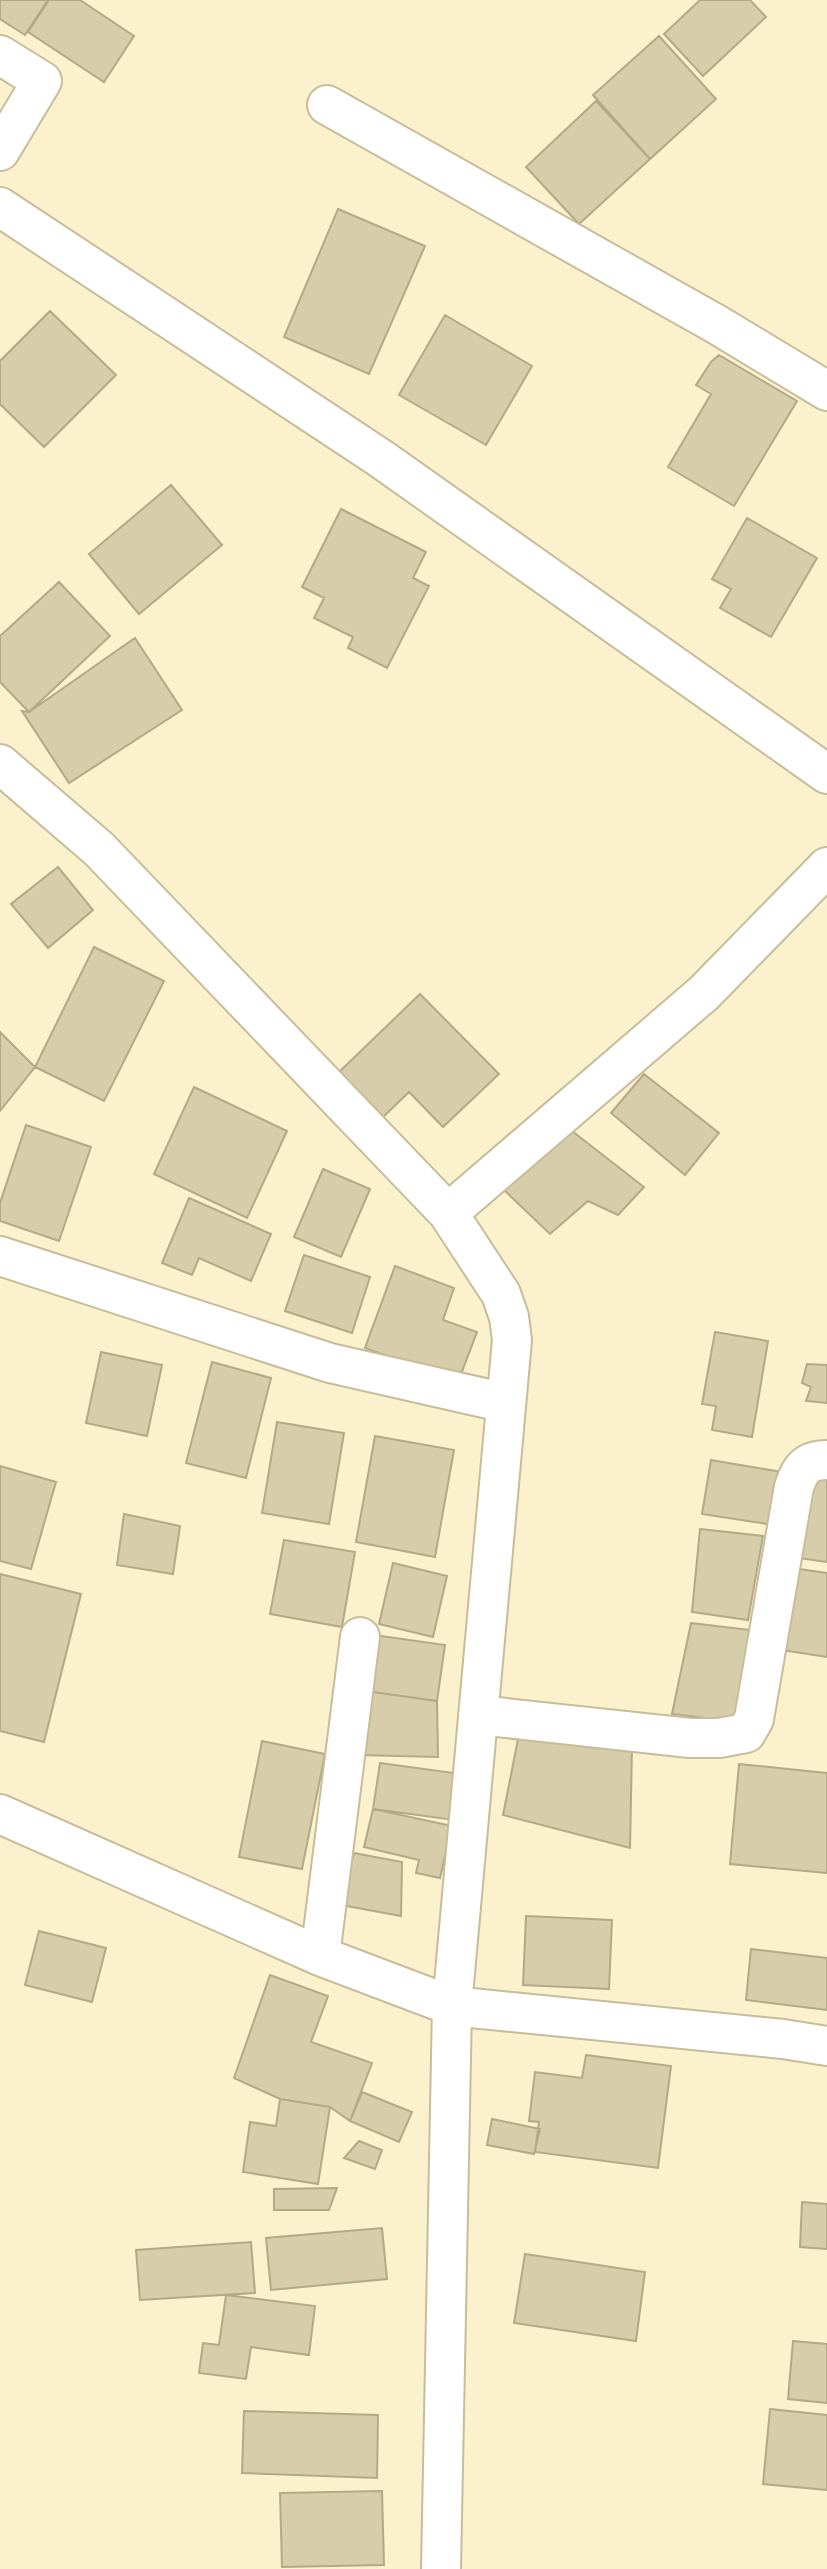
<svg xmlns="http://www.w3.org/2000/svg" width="827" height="2569" viewBox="0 0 827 2569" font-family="'Sofia Sans Condensed',sans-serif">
<rect width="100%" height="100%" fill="#fbf1cd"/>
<path fill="#d7cdaa" stroke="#b2a986" stroke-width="2" d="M0,0H48L25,35L0,19Z
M49,0H80L134,36L104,82L28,32Z
M700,0H750L766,17L703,76L664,34Z
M659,36L716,99L650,159L593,95Z
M596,101L650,159L579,224L526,167Z
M338,209L425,246L369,374L284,337Z
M50,311L116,375L44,447L0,404V361Z
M445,315L532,366L486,445L399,395Z
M719,355L797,401L734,506L668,467L711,394L696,385L711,362Z
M171,485L222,545L139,614L89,554Z
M341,509L426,552L413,578L429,586L387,668L348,648L353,637L314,618L324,598L302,587Z
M747,518L817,558L771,637L720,608L731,589L712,579Z
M59,582L110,636L29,712L0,682V636Z
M135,638L182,710L69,783L22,711L29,712Z
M58,867L93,910L48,948L11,904Z
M94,947L164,981L104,1101L35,1067Z
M420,994L499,1074L443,1127L409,1092L382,1118L338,1073Z
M0,1032L35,1067L0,1111Z
M644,1074L719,1133L685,1175L611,1113Z
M194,1087L287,1131L247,1218L154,1174Z
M26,1125L91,1147L59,1241L0,1221V1203Z
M572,1131L644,1187L618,1215L588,1201L550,1234L504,1190Z
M323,1169L370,1189L341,1257L294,1237Z
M189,1198L271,1234L251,1281L199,1258L192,1275L162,1263Z
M304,1255L370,1277L352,1333L285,1311Z
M395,1266L454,1288L443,1320L477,1332L458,1382L365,1348Z
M715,1332L768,1341L752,1437L712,1430L716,1406L702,1404Z
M101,1352L162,1365L147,1436L86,1423Z
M212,1362L271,1378L246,1478L186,1463Z
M807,1364L827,1365V1403L806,1401L811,1387L802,1383Z
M277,1422L344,1433L329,1524L262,1513Z
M375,1436L454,1450L435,1557L356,1542Z
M711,1460L782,1472L774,1525L702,1514Z
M0,1466L56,1482L31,1569L0,1561Z
M808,1477L827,1479V1562L798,1558Z
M124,1514L180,1526L173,1574L117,1565Z
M700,1529L763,1536L748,1620L692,1612Z
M284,1540L355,1552L342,1627L270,1614Z
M393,1563L447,1576L433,1637L379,1624Z
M792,1568L827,1573V1657L781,1650Z
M0,1574L81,1594L44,1742L0,1731Z
M691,1623L759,1631L746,1723L672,1714Z
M374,1635L445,1645L437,1701L366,1691Z
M366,1691L437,1701L438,1757L357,1755Z
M520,1729L632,1746L630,1848L503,1815Z
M262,1741L325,1754L302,1869L239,1857Z
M380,1763L461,1774L454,1820L373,1809Z
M739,1764L827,1773V1873L730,1864Z
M373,1809L452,1826L440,1878L416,1873L419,1860L364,1847Z
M354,1853L402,1862L401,1916L341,1905Z
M526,1916L612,1920L609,1989L523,1985Z
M39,1931L106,1948L92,2002L25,1985Z
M751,1949L827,1958V2010L746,2000Z
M270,1975L328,1996L311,2042L372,2063L350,2121L330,2107L280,2099L234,2078Z
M586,2055L671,2066L658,2168L535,2152L539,2122L529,2121L535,2072L582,2078Z
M362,2092L412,2112L399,2142L350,2121Z
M280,2099L330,2107L318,2184L243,2172L250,2122L276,2126Z
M492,2119L540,2129L534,2154L487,2145Z
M359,2141L382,2150L375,2169L344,2158Z
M337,2188L329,2210H274V2189Z
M802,2202L827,2204V2249L800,2247Z
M382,2228L387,2279L271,2290L266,2238Z
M251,2242L255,2293L140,2300L136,2250Z
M525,2254L645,2272L636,2341L514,2323Z
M226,2295L315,2306L309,2355L251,2347L246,2379L199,2373L203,2343L219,2345Z
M793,2341L827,2344V2403L788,2399Z
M770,2409L827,2415V2490L763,2484Z
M244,2411L378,2415L377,2478L242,2473Z
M382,2491L384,2565L282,2567L280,2493Z"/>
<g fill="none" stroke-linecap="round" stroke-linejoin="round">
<defs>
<path id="minor" d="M0,55L42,81L0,151
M327,105L716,324L827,391
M0,207L380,458L827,774
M0,764L99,849L448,1213L501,1294L509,1317L512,1340L452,2006L441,2569
M448,1213L704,993L827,867
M0,1256L330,1363L506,1403
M478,1715L690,1738H719L746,1733L754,1719L794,1487C800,1469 806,1460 827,1460
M0,1814L320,1956L452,2006L783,2039L827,2046
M320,1956L360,1637"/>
</defs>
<use href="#minor" stroke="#c7bd9a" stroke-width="42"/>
<use href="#minor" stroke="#fff" stroke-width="38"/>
</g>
</svg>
